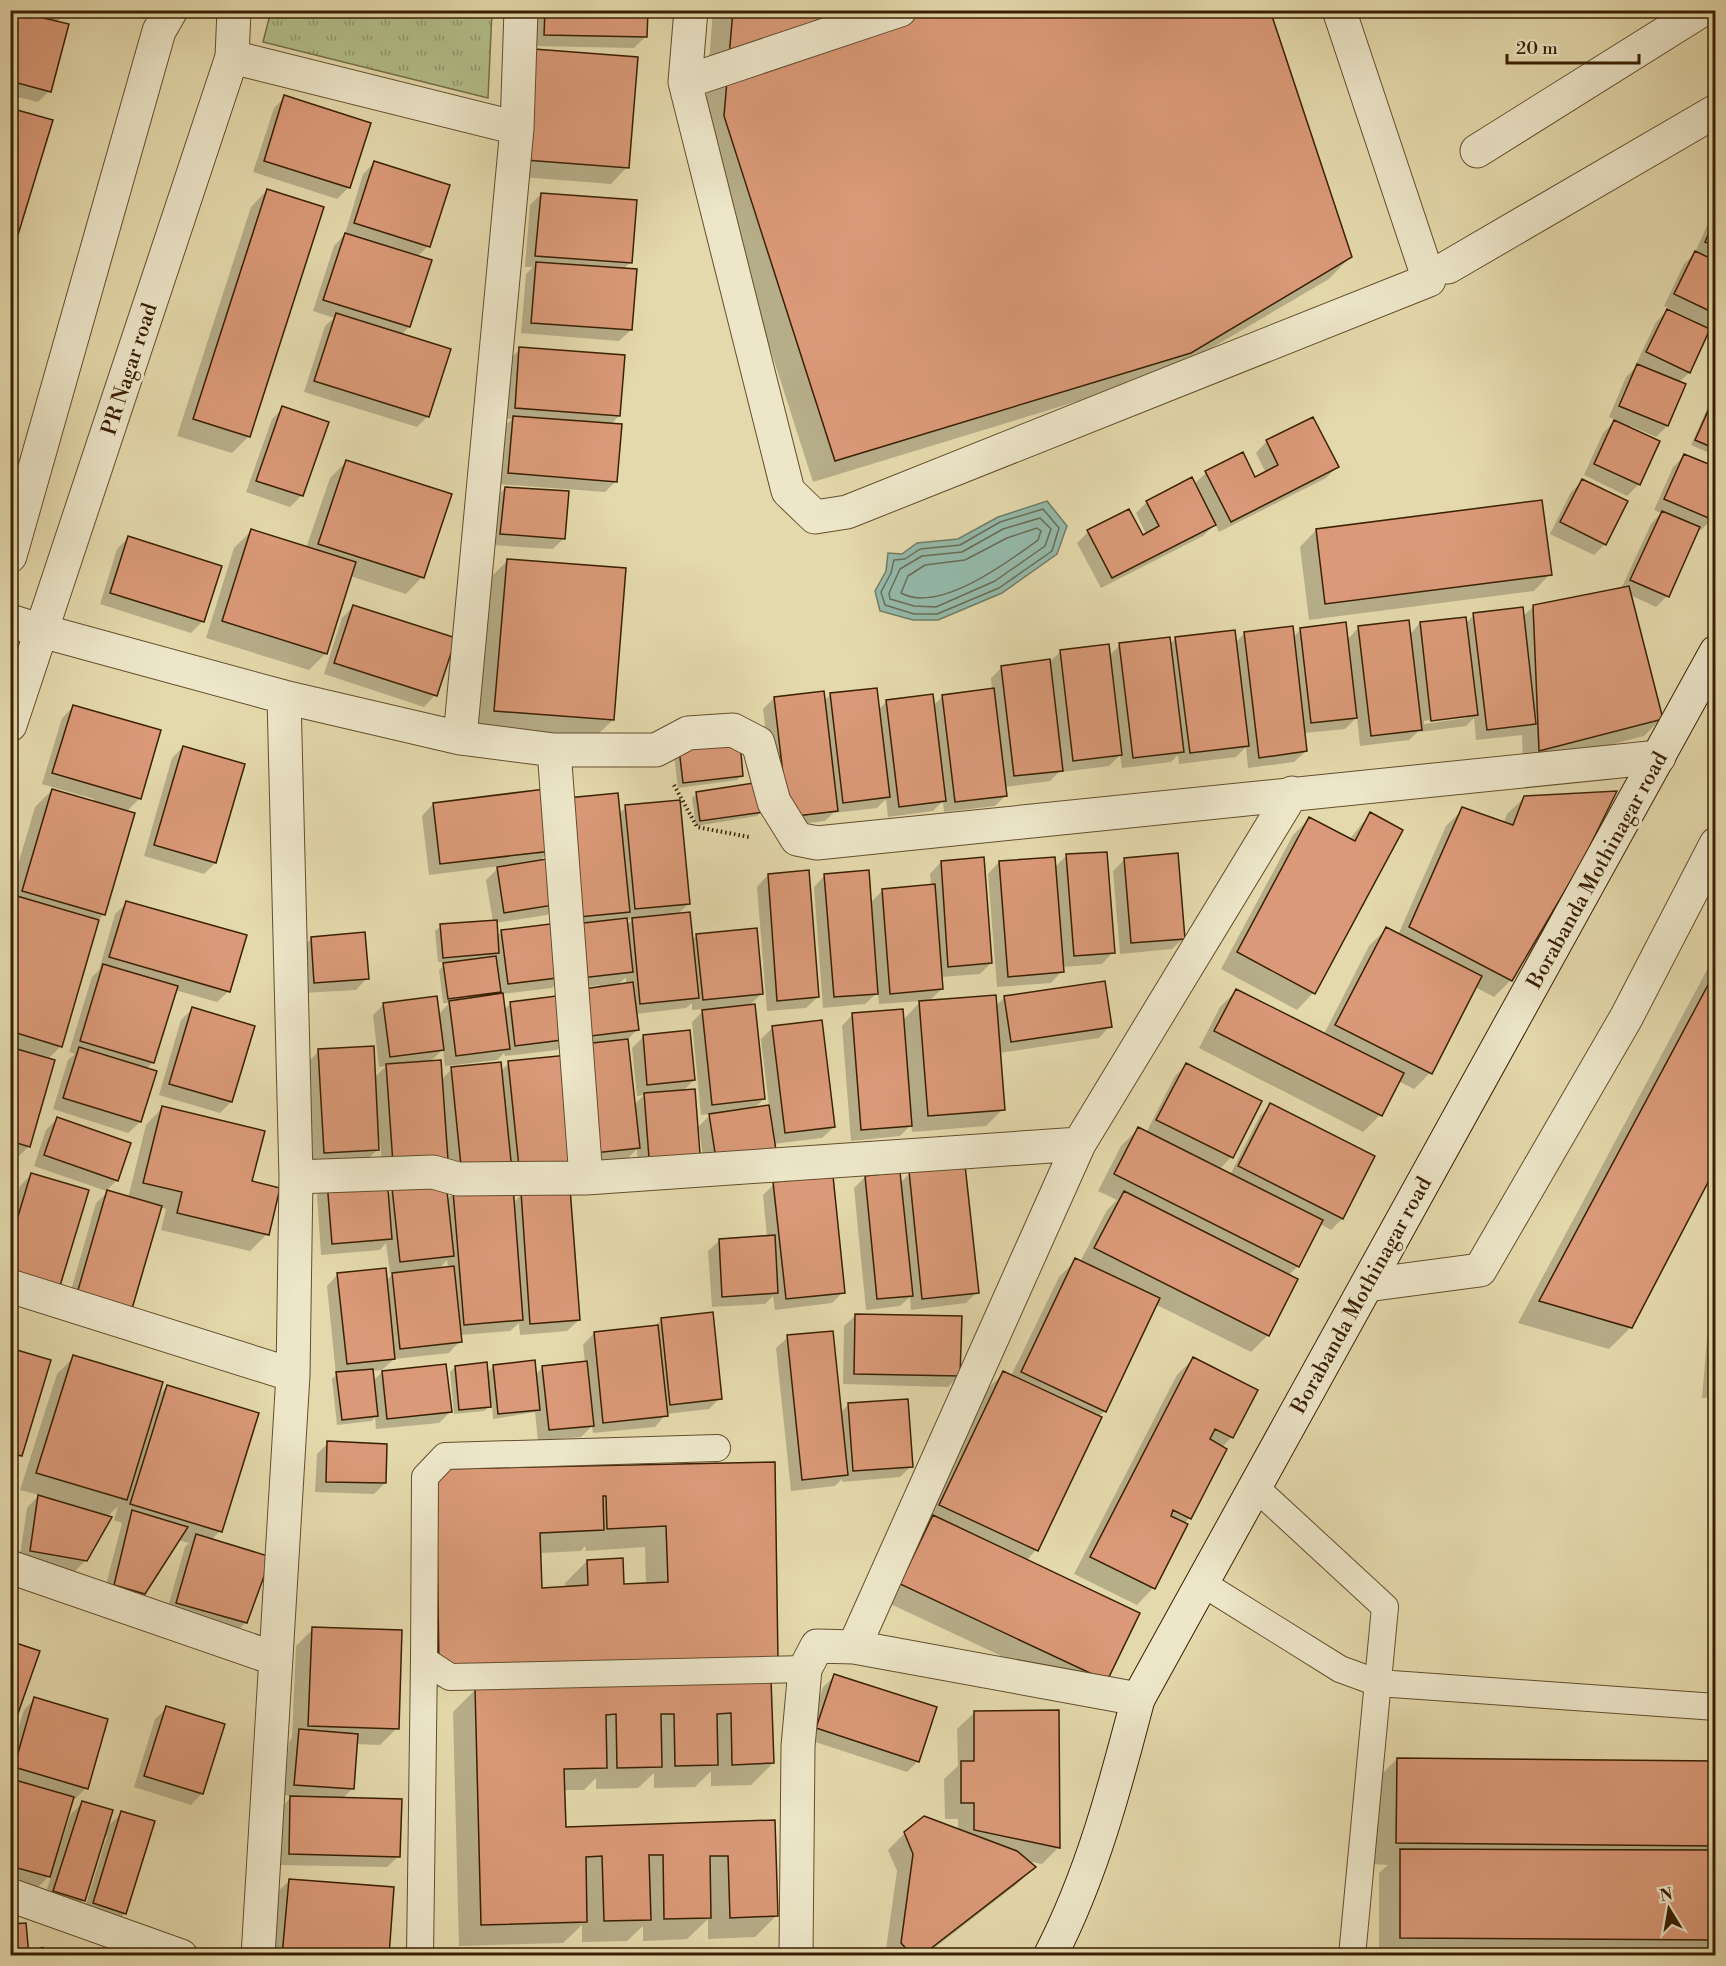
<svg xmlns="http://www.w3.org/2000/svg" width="1726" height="1966" viewBox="0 0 1726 1966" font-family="'Libre Bodoni',serif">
<defs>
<pattern id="park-tufts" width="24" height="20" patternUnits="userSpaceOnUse" patternTransform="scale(1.5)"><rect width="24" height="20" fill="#b3bf8a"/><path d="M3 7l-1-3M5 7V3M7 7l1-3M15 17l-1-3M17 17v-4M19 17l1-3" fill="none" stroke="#939b6f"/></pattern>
</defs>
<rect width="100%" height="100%" fill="#e4d9ac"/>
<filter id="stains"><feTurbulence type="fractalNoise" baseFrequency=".00333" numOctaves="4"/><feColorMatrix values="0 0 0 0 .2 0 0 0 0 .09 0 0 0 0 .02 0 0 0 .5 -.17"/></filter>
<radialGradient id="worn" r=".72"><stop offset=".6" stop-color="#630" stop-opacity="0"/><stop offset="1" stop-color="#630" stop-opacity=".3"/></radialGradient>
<path fill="url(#park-tufts)" stroke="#767046" stroke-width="1.5" d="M271,11H492L488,98L263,42Z"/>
<path fill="#95baab" stroke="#717c67" stroke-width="1.5" d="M1047,501L1067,526L1057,554L1002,593L938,620H913L880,611L875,591L886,571L888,553L902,554L917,543L958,539L998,517Z"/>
<path fill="#0003" fill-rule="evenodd" d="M10,10H68L57,22L49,91L38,102L10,95Z
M534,10H646L645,37L634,48L533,46Z
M713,10H1268L1351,256L1329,279L1167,374L813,482L703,139Z
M518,67L627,167L611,184L509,176Z
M285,97L349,187L337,199L253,172L274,108Z
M374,163L428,246L417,257L409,327L401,335L428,416L417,427L304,392L325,326L334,318L313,311L334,246L345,234L363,174Z
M267,190L249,436L232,453L177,436L251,207Z
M541,194L630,262L623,270L631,330L619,341L521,333L526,274L533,267H525L530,205Z
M1716,205V320L1706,329L1708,330L1689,373L1678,383L1684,385L1667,426L1656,437L1631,426L1630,429L1658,442L1639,484L1627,496L1584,475L1603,433L1616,420L1609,417L1626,377L1638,365L1636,364L1656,322L1667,311L1694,323L1695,321L1664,306L1684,264L1695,253Z
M520,349L619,416L610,425L616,481L605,492L498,484L502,428L512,419H504L509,360Z
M1716,386V399L1711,397Z
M1713,403L1716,405V456L1691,445L1707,409Z
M283,408L327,423L301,496L290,507L246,492L272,419Z
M1267,441L1337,467L1326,478L1219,532L1215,524L1203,536L1101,588L1077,543L1088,532L1142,537L1146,534L1136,513L1147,502L1194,484L1206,473L1255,479L1266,473L1256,453Z
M1684,456L1716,469V511L1712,519L1701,530L1697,529L1667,596L1656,607L1630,595L1661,719L1644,736L1523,767L1522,735L1476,740L1474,718L1466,726L1420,732V730L1409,740L1360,746L1357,717L1345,729L1304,733L1306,751L1294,762L1248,768L1246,747L1236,757L1179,764L1178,755L1171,762L1122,768L1120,755L1109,766L1062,772V769L1050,781L1005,787L1006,795L995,806L944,812L943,801L933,811L888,817L886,799L877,808L833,813L825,821L777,827L763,709L774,698L823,702L830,695L878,710L887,701L933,706L943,696L992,690L991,678L1002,667L1049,663L1061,651L1109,656L1120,645H1169L1176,638L1235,643L1245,633L1293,638L1300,630L1347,640L1359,627L1410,634L1420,623H1466L1474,615L1522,617L1534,606L1621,589L1651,524L1661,513L1654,510L1673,467ZM1467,715V718L1424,724V721Z
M346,462L422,577L406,594L350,576L326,653L309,670L206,638L234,548L251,531L306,548L330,478Z
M1583,480L1605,544L1594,555L1550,534L1571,492Z
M505,488L564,538L553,549L490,545L494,500Z
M1316,530L1550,574L1534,591L1309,620L1300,547Z
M128,538L220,567L202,622L191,633L100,604L117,549Z
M508,560L613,720L596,736L478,727L491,577Z
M353,607L435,695L424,707L324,674L342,618Z
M74,706L140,798L126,812L104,914L98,920L61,1046L48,1059L29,1146L18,1157L10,1155V892L35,807L52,790L93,802L94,799L42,784L62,718Z
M183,747L215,863L204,874L144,856L172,758Z
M679,751L742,775L737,780L678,788L674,756Z
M697,793L762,811L757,816L696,826L692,798Z
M1525,797L1511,980L1494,997L1475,987L1430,1073L1414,1089L1398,1081L1380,1115L1363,1132L1199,1048L1220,1007L1236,991L1324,1034L1369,946L1386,929L1398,935L1446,826L1463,809L1504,823L1507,814Z
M433,804L550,850L539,862L559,903L547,915L495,923L496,937L501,932L564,976L552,988L502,994L504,1010L511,1003L563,997L600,988L599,985L570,989L564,937L619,814L626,807L689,903L677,915L692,940L697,935L762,993L748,1007L764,1099L754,1108L769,1106L761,1039L772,1028L834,1127L822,1138L773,1144L705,1170L699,1129L638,1169L637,1149L627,1159L584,1163L570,1037L557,1050L505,1056L504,1053L497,1060L445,1066L443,1049L429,1063L441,1080L452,1069L500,1072L509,1063L577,1160L452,1187L449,1157L435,1170L383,1174L380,1141L377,1142L378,1149L366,1161L313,1164L308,1062L319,1051L374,1078L386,1066L379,1067L373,1015L384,1004L438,1015L449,1003H443L439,970L447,962H438L435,931L441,926L493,922L486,880L500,866L429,875L422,816ZM633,919L626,926V920ZM626,977V985L617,986ZM692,1003V1010L705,1009L692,1022L701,1115L711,1114L696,1129L683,1091L694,1080L643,1037L632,1048L637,1096L644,1095L634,1105L627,1040L638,1029L636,1014L686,1008Z
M1370,814L1401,830L1313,993L1297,1010L1221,969L1293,835L1309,819L1349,840Z
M1066,856L1113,952L1102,964L1062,967V971L1051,983L997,987L988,874L999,862L1054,868Z
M1125,859L1184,938L1172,949L1120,954L1113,871Z
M941,862L991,963L980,974L941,977L942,989L929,1001L995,1007L1005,997L1110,1026L1099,1038L999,1053L1003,1109L986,1126L912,1132L911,1125L900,1136L851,1141L842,1026L853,1014L903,1020L921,1001L879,1004L878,992L865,1004L823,1008L814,887L825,875L870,903L883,890L931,886L930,874Z
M768,875L818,997L806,1008L767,1011L757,887Z
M127,903L229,991L217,1002L175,990L153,1062L146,1069L140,1122L128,1133L53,1109L68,1060L75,1054L69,1052L92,977L99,970L115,914Z
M312,938L367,978L356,990L303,993L300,950Z
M1716,953V1164L1631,1327L1609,1349L1518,1323Z
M192,1009L231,1102L220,1113L159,1095L181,1020Z
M1186,1065L1231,1157L1219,1170L1230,1175L1260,1116L1271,1105L1373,1157L1342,1219L1331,1230L1320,1224L1298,1266L1288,1276L1296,1279L1268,1335L1251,1352L1155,1304L1105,1411L1098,1417L1036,1550L1026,1561L1138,1614L1089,1697L884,1601L987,1389L1004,1373L1011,1376L1059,1277L1076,1260L1080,1262L1107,1210L1117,1200L1098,1191L1121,1146L1138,1129L1146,1133L1175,1076Z
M162,1108L251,1182L267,1234L250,1251L161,1230L166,1209L160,1207L64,1315L96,1203L108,1192L128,1198L146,1125Z
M57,1119L117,1180L106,1191L34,1166L46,1130Z
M910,1173L977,1292L966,1303L911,1310L910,1297L900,1306L866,1310L854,1188L865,1177L900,1183Z
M31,1175L10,1300V1219L20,1186Z
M328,1184L387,1196L393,1190L446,1200L454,1193L513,1203L522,1194L579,1320L567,1331L520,1335L519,1323L510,1331L460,1335V1341L449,1353L394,1359L382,1370L372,1371L373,1381L382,1372L450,1412L439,1423L376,1429L375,1417L372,1421L337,1425L332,1379L336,1375L327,1286L338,1274L386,1281L395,1272L390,1273L386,1243L380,1250L321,1255L317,1195ZM447,1260L448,1268L439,1269Z
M774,1184L843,1292L832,1303L775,1310L773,1296L765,1304L712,1307L708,1251L720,1240L767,1237L763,1195Z
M1716,1233V1397L1702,1398Z
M856,1315L959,1375L948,1387L843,1384L844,1326Z
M661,1320L720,1398L709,1409L666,1414L655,1427L593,1433L592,1426L581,1437L538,1441L535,1412L493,1419L492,1404L484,1411L454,1414L450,1372L455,1367L486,1374L494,1366L535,1375L543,1367L585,1362L583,1345L594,1333L654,1327Z
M788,1337L840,1413L848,1405L911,1466L900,1477L842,1482V1479L835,1486L791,1491L776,1348Z
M10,1350L21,1455L10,1466Z
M74,1357L157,1397L167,1386L220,1531L211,1540L246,1622L235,1633L166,1614L185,1547L189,1543L178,1540L144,1593L133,1604L103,1596L122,1523L114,1520L118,1506L107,1517L86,1560L75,1571L19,1562L27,1508L39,1495L20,1490L57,1374Z
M1193,1359L1232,1437L1222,1447L1225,1449L1189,1518L1184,1524L1186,1525L1153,1588L1137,1605L1074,1574L1177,1375Z
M328,1443L385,1483L374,1494L315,1492L317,1454Z
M773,1463L754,1681L773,1763L751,1785L711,1786V1771L695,1787L654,1788V1773L638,1788L596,1789V1778L584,1790H563L564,1828L774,1822L777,1915L755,1937L708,1939V1919L687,1939L643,1941V1926L627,1941L582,1942V1925L563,1943L459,1946L453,1712L475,1690L502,1686L418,1688L414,1493ZM585,1546L586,1551L645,1547L646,1584L623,1585L587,1561L565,1583L566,1588L540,1589L539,1553L581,1551Z
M313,1629L397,1728L380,1745L356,1744L352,1789L342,1799L399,1856L387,1867L278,1865L280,1809L292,1796L284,1795L289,1742L292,1738L296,1646Z
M835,1676L918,1761L907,1772L806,1739L823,1687Z
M35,1698L86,1788L75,1799L72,1798L58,1845L60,1846L71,1814L82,1803L106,1828L122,1813L125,1913L114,1924L83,1914L107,1836L104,1835L83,1900L72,1911L43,1902L52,1873L37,1888L10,1880V1787L16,1782L10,1780V1755L24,1710Z
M167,1708L202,1793L191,1805L134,1787L155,1719Z
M1058,1712V1848L1042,1864L1027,1861L1034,1867L1017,1884L924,1956H885L897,1871L888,1850L905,1833L958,1830V1819H945L944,1779L958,1766L957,1729L974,1713Z
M1397,1759L1716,1762V1956H1379V1873L1388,1865L1374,1864L1375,1781Z
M289,1881L387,1956H268L272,1897Z"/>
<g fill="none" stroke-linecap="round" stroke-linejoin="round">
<path stroke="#686d56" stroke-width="1.5" d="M1043,509L1059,528L1052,551L999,588L937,614H914L885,605L881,592L891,573L894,560L905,559L920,549L960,545L1000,522Z
M1040,518L1051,529L1045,546L995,581L936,607L914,606L890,599L889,593L900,569L922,556L962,552L1003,529Z
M1037,528L1041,531L1038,540C1008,562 939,614 901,593L908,576L925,565L965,560L1007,538Z"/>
</g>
<path fill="#da9978" stroke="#3a2002" stroke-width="1.5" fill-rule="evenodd" d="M10,10L69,24L51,92L10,81Z
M545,10H648L647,37L544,35Z
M733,10H1270L1352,257L1191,353L835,461L724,116Z
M534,49L638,57L629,168L525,160Z
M284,95L371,123L350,188L264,161Z
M10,108L53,120L10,261Z
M374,161L450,185L430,247L354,223Z
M267,189L324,207L250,437L193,419Z
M541,193L637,200L632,263L535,256Z
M1716,217V246L1705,242Z
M345,233L432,260L410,327L323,300Z
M1695,251L1716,261V314L1674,294Z
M536,262L637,269L632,330L531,323Z
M1667,309L1710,329L1690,373L1646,352Z
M336,313L451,349L429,417L314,381Z
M519,347L625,355L620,416L515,408Z
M1637,364L1686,384L1668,426L1619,406Z
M1712,402L1716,403V449L1695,440Z
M282,406L329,422L303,496L256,481Z
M513,416L622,424L617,482L508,473Z
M1313,417L1339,467L1231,522L1205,471L1243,452L1255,477L1278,465L1266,440Z
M1614,420L1660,441L1640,485L1594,464Z
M1684,454L1716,467L1713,520L1664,499Z
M346,460L452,494L424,578L318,544Z
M1192,477L1216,525L1112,578L1087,530L1129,509L1143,535L1159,526L1146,501Z
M1582,479L1628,501L1606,545L1560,522Z
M505,487L569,491L565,539L500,534Z
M1542,500L1552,575L1325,604L1316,529Z
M1662,511L1700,527L1669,597L1630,580Z
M251,529L356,562L327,654L222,621Z
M128,536L222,566L204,622L110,593Z
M507,559L626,568L614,720L494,711Z
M1629,586L1663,719L1539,751L1533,605Z
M353,605L456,638L437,696L334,663Z
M1523,607L1536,724L1487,730L1473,613Z
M1466,617L1478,715L1431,721L1420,622Z
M1409,620L1422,730L1371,736L1358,626Z
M1346,622L1357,718L1311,723L1300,628Z
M1293,626L1307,751L1259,758L1244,632Z
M1235,630L1249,746L1190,753L1175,637Z
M1170,637L1184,752L1133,758L1119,643Z
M1109,644L1122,755L1073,761L1060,650Z
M1050,659L1063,771L1014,776L1001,666Z
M877,688L890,797L843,803L830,693Z
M994,688L1007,796L955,802L942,695Z
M824,691L838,811L788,817L774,697Z
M933,694L946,801L899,807L886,700Z
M73,705L161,730L141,799L52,773Z
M740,742L743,776L683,783L679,749Z
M183,746L245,764L216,863L154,845Z
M760,782L764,812L700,821L696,792Z
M52,789L135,813L105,915L22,891Z
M545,789L552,851L440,864L433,803Z
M1617,791L1583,860L1512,981L1409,927L1462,807L1513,825L1524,796Z
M618,793L630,912L579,917L567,798Z
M680,800L690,904L635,909L625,805Z
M1370,812L1403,830L1315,994L1237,952L1309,817L1355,841Z
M1107,852L1115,953L1074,956L1066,854Z
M1178,853L1185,939L1131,943L1124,858Z
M984,857L992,963L948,967L941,861Z
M1055,857L1064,972L1008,977L999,861Z
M553,858L560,904L504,913L497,867Z
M809,870L819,997L777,1001L768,874Z
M869,870L878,994L834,997L824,874Z
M935,884L943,989L890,994L882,889Z
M17,896L99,920L62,1047L10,1031V917Z
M126,901L247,935L230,992L109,957Z
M690,912L699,998L640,1004L632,918Z
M627,918L633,972L581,978L575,924Z
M497,920L499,953L443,958L440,924Z
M558,923L565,977L508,984L501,930Z
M1386,927L1482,976L1432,1074L1335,1025Z
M757,928L763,994L703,1000L696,934Z
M365,932L369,979L314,983L311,937Z
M496,956L501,992L448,999L443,963Z
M103,964L178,986L154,1063L80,1041Z
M1716,970V1167L1632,1328L1539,1301Z
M1105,981L1112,1027L1011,1042L1004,996Z
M633,982L639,1030L583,1037L576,990Z
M1236,989L1404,1073L1382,1116L1214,1031Z
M503,993L510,1049L456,1056L449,1001Z
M564,995L570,1039L515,1046L510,1002Z
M996,995L1005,1110L928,1116L919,1001Z
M437,996L444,1050L390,1057L383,1003Z
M755,1004L765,1099L712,1105L702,1010Z
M192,1007L255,1026L232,1102L169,1084Z
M903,1009L912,1126L861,1130L852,1013Z
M822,1020L835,1127L785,1133L772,1026Z
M690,1030L695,1080L647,1085L643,1035Z
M628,1039L640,1148L594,1153L583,1044Z
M374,1046L379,1150L324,1153L318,1049Z
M10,1047L55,1060L30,1147L10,1141Z
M79,1047L157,1071L141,1122L63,1098Z
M568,1055L579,1161L519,1167L508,1061Z
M441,1060L448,1160L393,1164L386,1064Z
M501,1062L512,1171L462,1176L451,1067Z
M1186,1063L1262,1101L1233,1158L1156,1120Z
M695,1089L700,1154L649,1158L644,1093Z
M1270,1103L1375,1156L1343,1219L1238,1166Z
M769,1105L776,1150L716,1159L709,1114Z
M162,1106L265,1131L252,1181L280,1188L269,1235L177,1213L182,1192L143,1183Z
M57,1117L131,1143L118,1181L44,1155Z
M1138,1127L1323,1220L1299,1267L1114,1174Z
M965,1165L979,1293L922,1299L909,1171Z
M900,1172L913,1296L877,1299L865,1176Z
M31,1173L89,1190L56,1299L10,1286V1243Z
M833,1176L845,1293L786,1299L773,1182Z
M387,1177L392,1239L332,1244L327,1182Z
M446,1182L454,1256L400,1262L392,1188Z
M513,1186L523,1320L464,1325L453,1191Z
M570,1188L580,1320L530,1324L521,1192Z
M107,1190L162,1206L129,1319L74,1304Z
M1124,1191L1298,1279L1269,1336L1094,1248Z
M775,1235L778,1293L722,1297L719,1239Z
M1075,1258L1160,1298L1106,1412L1021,1372Z
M454,1266L462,1342L400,1349L392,1273Z
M386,1268L395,1359L347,1364L337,1273Z
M713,1312L722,1399L670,1405L661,1318Z
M855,1314L962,1316L960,1376L854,1374Z
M658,1325L668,1416L603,1423L594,1332Z
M833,1331L848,1475L802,1480L787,1335Z
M10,1348L51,1360L22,1456L10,1453Z
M73,1355L163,1382L127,1500L36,1473Z
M1193,1357L1258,1390L1233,1438L1215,1429L1210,1439L1227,1449L1191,1519L1173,1510L1171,1516L1188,1524L1155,1589L1090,1557Z
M535,1360L540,1410L498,1414L493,1365Z
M587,1361L594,1426L549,1430L542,1366Z
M487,1362L491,1407L459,1410L455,1366Z
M446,1364L452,1412L387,1419L382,1371Z
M373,1369L378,1416L342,1420L336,1372Z
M1003,1371L1102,1417L1038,1551L939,1505Z
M167,1385L259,1413L222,1532L130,1504Z
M908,1399L913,1467L853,1471L848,1403Z
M327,1441L387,1444L386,1483L326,1482Z
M775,1462L778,1660L439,1666L436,1469ZM603,1496H606L607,1529L666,1526L668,1582L624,1584L623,1558L587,1560L588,1585L542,1588L540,1533L604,1530Z
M38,1495L112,1517L87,1561L30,1551Z
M132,1510L188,1527L145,1594L114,1585Z
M933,1515L1140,1613L1107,1681L900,1584Z
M196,1534L271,1557L247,1623L176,1603Z
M312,1627L402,1630L399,1729L308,1726Z
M10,1641L40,1651L10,1736Z
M834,1674L937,1707L919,1762L816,1728Z
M771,1679L774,1763L732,1765L731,1713L717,1714L718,1765L675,1766L674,1714H661L662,1767L617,1768L616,1714L606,1715L607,1768L564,1769L566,1827L775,1820L778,1916L730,1918L728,1856H710L711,1918L664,1919L663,1855H649L651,1920L604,1921L602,1856L586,1857L587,1922L481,1925L475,1688Z
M34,1697L108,1719L88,1789L14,1767Z
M166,1706L225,1724L203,1794L144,1776Z
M1059,1710L1060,1848L974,1830V1803H961V1761H974V1711Z
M299,1729L358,1734L354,1789L294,1785Z
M1397,1758L1716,1761V1846L1396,1843Z
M15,1780L74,1797L50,1877L10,1866V1796Z
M290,1796L402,1799L400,1857L289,1854Z
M82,1801L113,1810L85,1901L53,1891Z
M121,1811L155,1821L126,1914L93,1903Z
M924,1816L1017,1851L1036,1867L921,1956H913L901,1943L913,1854L904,1832Z
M1400,1849L1716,1850V1940L1400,1938Z
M289,1879L394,1887L389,1956H282Z
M26,1923L29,1956H10V1924Z"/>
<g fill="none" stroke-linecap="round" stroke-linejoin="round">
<defs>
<path id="service" d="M717,1448L445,1456L425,1477L424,1660L450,1677L805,1669
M1255,1487L1385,1607L1352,1956
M1202,1583L1340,1669L1378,1683L1716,1707
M420,1956L424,1660"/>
<path id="minor" d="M691,10L685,82L788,491L815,517L847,512L1429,280L1339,10
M232,57L517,128
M685,82L900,10
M1477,151L1702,10
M1448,267L1716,111
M42,631L284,697L460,738L554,750H656L688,733L733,730L758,743L774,802L797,839L817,843L1659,757
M460,738L517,128L521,10
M554,750L586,1178
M296,1177L433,1172L458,1179L586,1178L1079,1144
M1367,1285L1480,1270L1626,1018L1716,844
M10,1286L293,1375
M10,1567L276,1659
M1138,1699L854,1647L1079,1144L1292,793
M258,1956L293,1375L296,1177L284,697
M796,1956L798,1746L805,1669L817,1646L854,1647"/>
<path id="tertiary" d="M10,556L159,31L171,10
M10,621L42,631
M10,725L232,57L234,10
M10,1895L181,1956"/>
<path id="secondary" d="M1050,1956C1092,1875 1115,1787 1138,1699L1716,652"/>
</defs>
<use href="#service" stroke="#644e2c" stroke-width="28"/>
<use href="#minor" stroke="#644e2c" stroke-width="35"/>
<use href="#tertiary" stroke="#644e2c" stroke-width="35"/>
<use href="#secondary" stroke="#3a2002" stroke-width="35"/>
<path stroke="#3a2002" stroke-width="4" stroke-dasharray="1.5 3" stroke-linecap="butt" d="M674,785L697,827L749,837
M42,1947L43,1956"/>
<use href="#service" stroke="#ede6c9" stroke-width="26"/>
<use href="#minor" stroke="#ede6c9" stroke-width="33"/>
<use href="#tertiary" stroke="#ede6c9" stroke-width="33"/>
<use href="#secondary" stroke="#ede6c9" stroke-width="33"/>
</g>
<g text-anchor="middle" stroke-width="6" stroke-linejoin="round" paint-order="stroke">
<g font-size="21" fill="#3a2002" stroke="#ede6c9">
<text transform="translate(129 369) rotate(-72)" y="7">PR Nagar road</text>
<text transform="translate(1597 870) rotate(-61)" y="7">Borabanda Mothinagar road</text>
<text transform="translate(1361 1295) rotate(-61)" y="7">Borabanda Mothinagar road</text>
</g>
</g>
<rect width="1726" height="1966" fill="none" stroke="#e4d9ac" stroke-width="36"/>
<rect x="12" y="12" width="1702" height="1942" fill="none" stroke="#3a2002" stroke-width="3"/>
<rect x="18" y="18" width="1690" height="1930" fill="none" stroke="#3a2002" stroke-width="1.5"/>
<g transform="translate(1669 1909) rotate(349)" stroke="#ede6c9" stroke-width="4.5" paint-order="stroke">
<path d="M0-4.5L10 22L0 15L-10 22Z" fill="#3a2002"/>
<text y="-9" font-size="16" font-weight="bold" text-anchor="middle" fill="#3a2002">N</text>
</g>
<path d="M1507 54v9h132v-9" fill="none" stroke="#3a2002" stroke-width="3"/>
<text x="1516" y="54" font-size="18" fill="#3a2002" stroke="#ede6c9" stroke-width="4.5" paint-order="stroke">20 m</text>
<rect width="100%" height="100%" filter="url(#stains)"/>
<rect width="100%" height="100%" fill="url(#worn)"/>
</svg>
